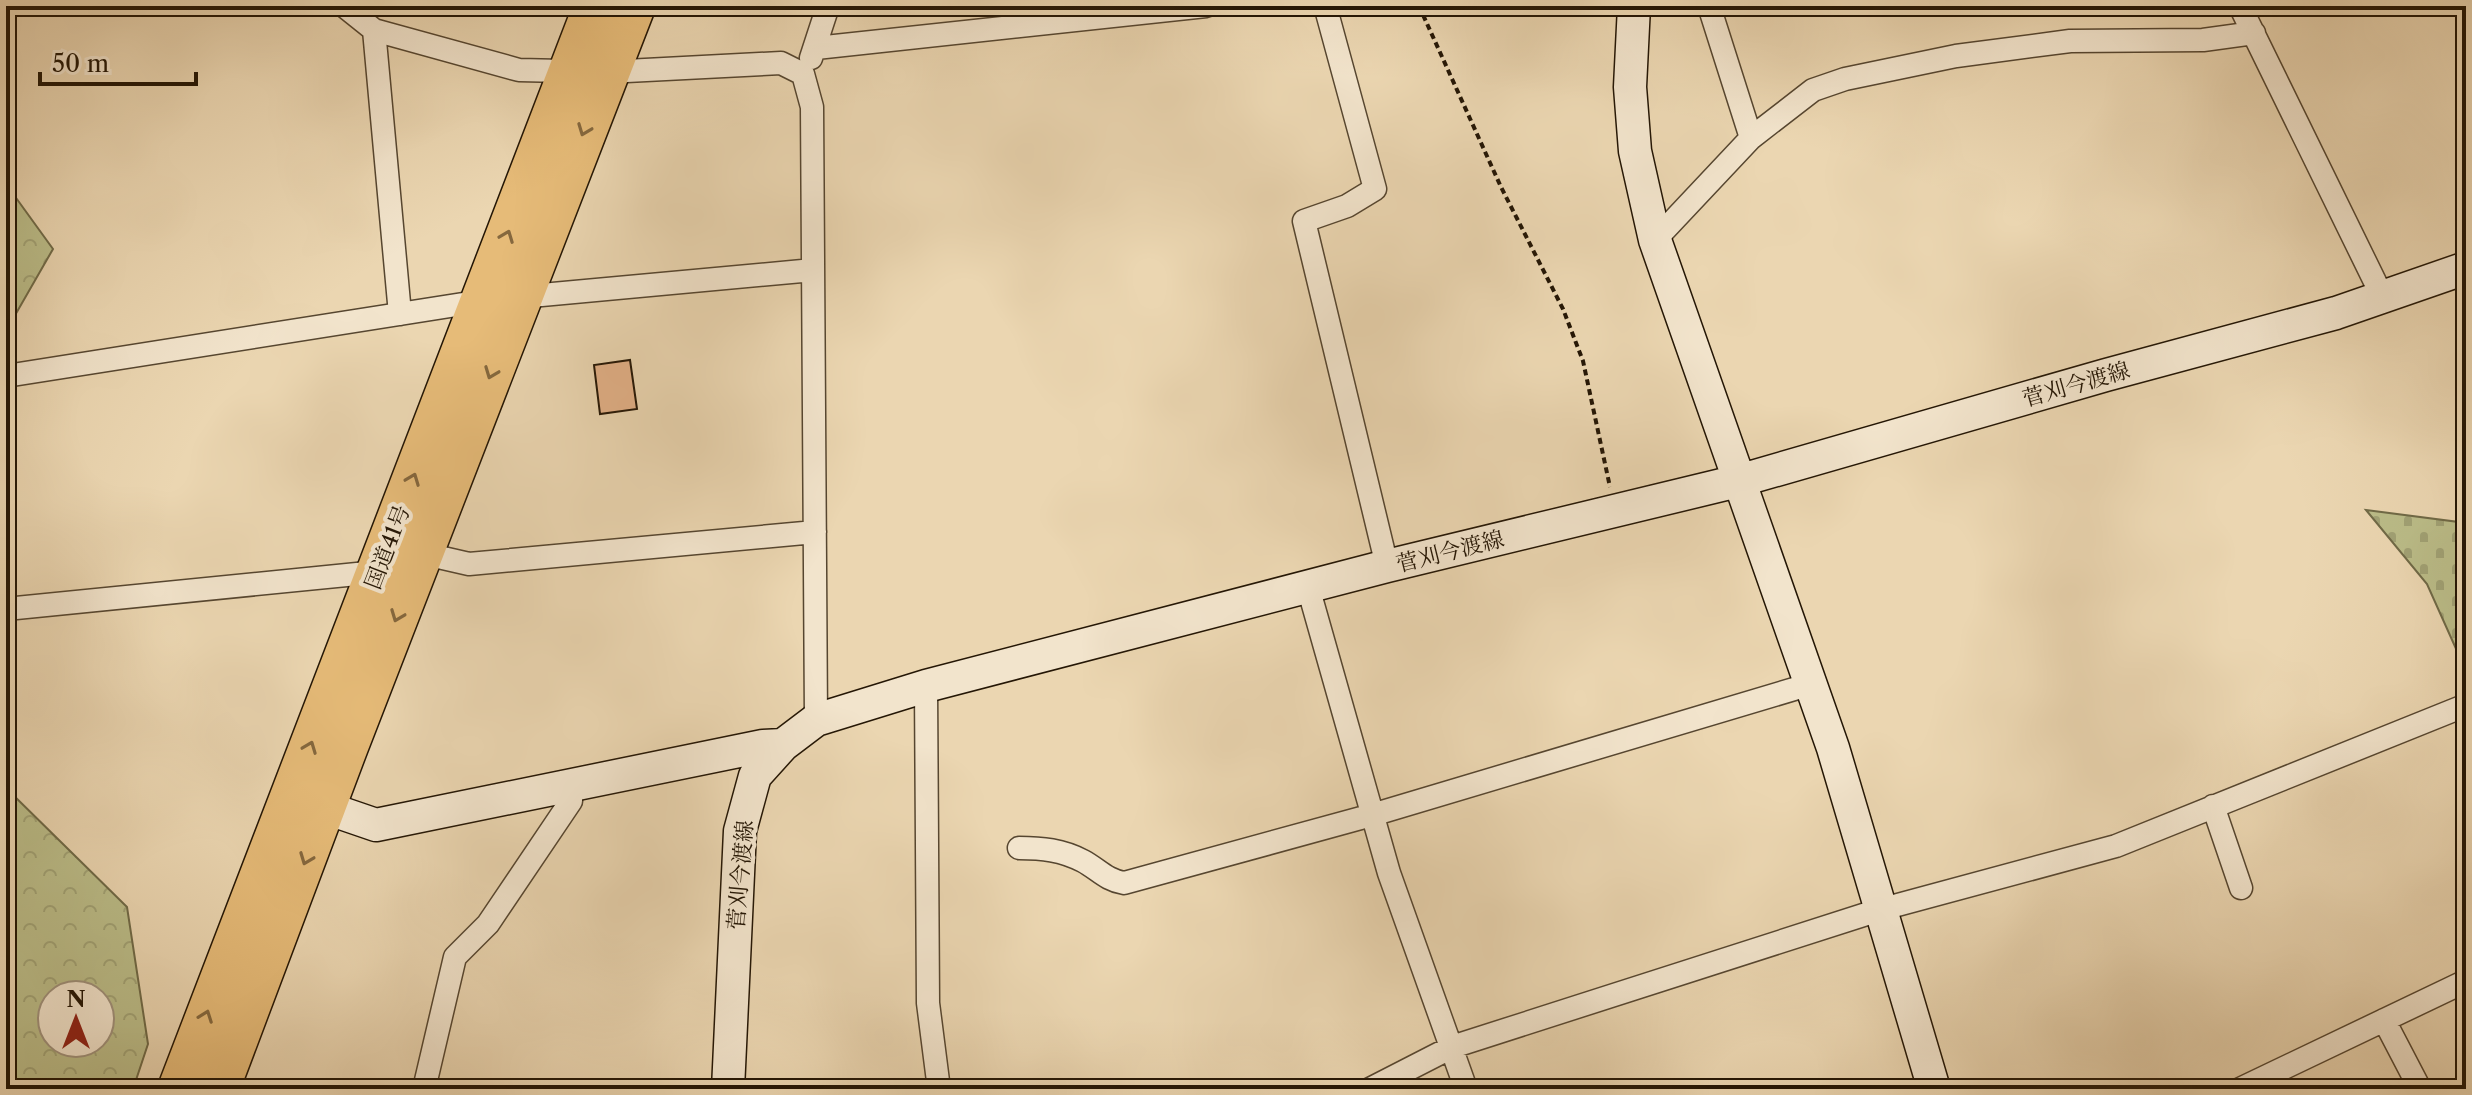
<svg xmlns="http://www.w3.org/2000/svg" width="2472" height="1095" viewBox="0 0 2472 1095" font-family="'Libre Caslon Text','Noto Serif JP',serif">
<defs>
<pattern id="forest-crowns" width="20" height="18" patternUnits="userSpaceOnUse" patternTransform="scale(2)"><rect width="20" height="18" fill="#bbbd89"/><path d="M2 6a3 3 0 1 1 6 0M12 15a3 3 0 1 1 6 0" fill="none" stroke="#a1a275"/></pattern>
<pattern id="cemetery-stones" width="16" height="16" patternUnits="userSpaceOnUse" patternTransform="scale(2)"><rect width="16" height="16" fill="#bbbd89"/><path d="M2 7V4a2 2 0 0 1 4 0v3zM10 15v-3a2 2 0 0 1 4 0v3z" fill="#a1a275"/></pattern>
</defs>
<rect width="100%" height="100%" fill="#ebd6b1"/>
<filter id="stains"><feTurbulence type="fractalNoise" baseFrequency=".0025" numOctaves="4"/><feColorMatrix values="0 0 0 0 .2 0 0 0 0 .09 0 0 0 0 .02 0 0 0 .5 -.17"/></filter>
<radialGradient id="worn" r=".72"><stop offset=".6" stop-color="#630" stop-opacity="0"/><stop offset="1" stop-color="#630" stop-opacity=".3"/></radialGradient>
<path fill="url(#forest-crowns)" stroke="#706a47" stroke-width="2" fill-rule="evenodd" d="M6,184L53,249L6,331Z
M6,788L127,907L148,1044L133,1089H6ZM52,995H100V1043H52Z"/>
<path fill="url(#cemetery-stones)" stroke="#706a47" stroke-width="2" d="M2366,510L2466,523V671L2427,584Z"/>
<path fill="#e4b289" stroke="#241605" stroke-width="2" d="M630,360L637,409L600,414L594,365Z"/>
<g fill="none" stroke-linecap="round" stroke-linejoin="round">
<defs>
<path id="street" d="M344,6L374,30
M1322,6L1326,9L1375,189L1347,206L1304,221L1387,566
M1709,6L1751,138
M2240,6L2383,298
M816,48L1206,6
M811,58L828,6
M1655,240L1751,138L1813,90L1845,79L1956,56L2070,41L2203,40L2254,33
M520,297L813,270
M400,314L374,30L519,70L607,72L781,63L803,74L812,107L816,720
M6,376L482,301
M421,553L469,564L815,532
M1308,587L1389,873L1466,1089
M6,609L377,572
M926,686L928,1003L939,1089
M2213,806L2241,888
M1019,848C1042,848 1062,850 1083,861C1098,869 1106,880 1124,883L1372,815L1811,684
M2384,1020L2420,1089
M424,1089L455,957L488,924L571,801V785
M1370,1089L1452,1047L1879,910L2116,846L2459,708
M2240,1089L2466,981"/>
<path id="secondary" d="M1634,6L1630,87L1635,151L1655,240L1833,748L1934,1089
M303,800L376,825L763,746L783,745
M728,1089L740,831L755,776L783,745L816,720L926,686L1387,566L1738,481L2106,375L2336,313L2466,268"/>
<path id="highway" d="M179,1089L595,6
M218,1089L347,746L634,6"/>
</defs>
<use href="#street" stroke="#564630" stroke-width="25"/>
<use href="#secondary" stroke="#241605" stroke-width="35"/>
<use href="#highway" stroke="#241605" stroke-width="45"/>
<path stroke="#241605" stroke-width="4" stroke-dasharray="6 4" stroke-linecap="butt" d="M1419,6L1501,187L1563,309L1583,361L1610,487"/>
<use href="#street" stroke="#f2e4cc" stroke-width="22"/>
<use href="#secondary" stroke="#f2e4cc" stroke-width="32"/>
<use href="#highway" stroke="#e6bb78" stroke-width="42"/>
</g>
<defs><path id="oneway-chevron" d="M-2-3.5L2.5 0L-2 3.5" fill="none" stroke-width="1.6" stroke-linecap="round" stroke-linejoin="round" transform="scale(2)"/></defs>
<g stroke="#85683e">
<use href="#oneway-chevron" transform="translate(584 130) rotate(111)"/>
<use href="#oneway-chevron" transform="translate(507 236) rotate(-69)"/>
<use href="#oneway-chevron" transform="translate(491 373) rotate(111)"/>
<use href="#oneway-chevron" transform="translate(413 479) rotate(-69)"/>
<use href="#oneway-chevron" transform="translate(397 616) rotate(111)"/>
<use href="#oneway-chevron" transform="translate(310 747) rotate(-69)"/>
<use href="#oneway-chevron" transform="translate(306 859) rotate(111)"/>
<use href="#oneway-chevron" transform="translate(206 1016) rotate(-70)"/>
</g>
<g text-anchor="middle" stroke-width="8" stroke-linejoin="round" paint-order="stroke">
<g font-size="22" fill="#241605" stroke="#f2e4cc">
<text transform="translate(2076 384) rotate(-16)" y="8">菅刈今渡線</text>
<text transform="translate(387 547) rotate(-69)" y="8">国道41号</text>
<text transform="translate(1450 551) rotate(-14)" y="8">菅刈今渡線</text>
<text transform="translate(740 875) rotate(-85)" y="8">菅刈今渡線</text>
</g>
</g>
<rect width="2472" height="1095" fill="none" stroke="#ebd6b1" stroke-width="32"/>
<rect x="8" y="8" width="2456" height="1079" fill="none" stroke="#241605" stroke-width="4"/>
<rect x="16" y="16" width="2440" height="1063" fill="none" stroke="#241605" stroke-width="2"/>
<g transform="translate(76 1019)"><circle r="38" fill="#f2e4cc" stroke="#a0927c" stroke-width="2"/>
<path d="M0-6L14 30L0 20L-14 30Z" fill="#8f2418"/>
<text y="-12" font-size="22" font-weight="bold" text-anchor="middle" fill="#241605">N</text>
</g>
<path d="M40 72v12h156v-12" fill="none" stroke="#241605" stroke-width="4"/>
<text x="52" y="72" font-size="24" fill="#241605" stroke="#f2e4cc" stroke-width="6" paint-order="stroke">50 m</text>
<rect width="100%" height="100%" filter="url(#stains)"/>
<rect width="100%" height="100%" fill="url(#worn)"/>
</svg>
